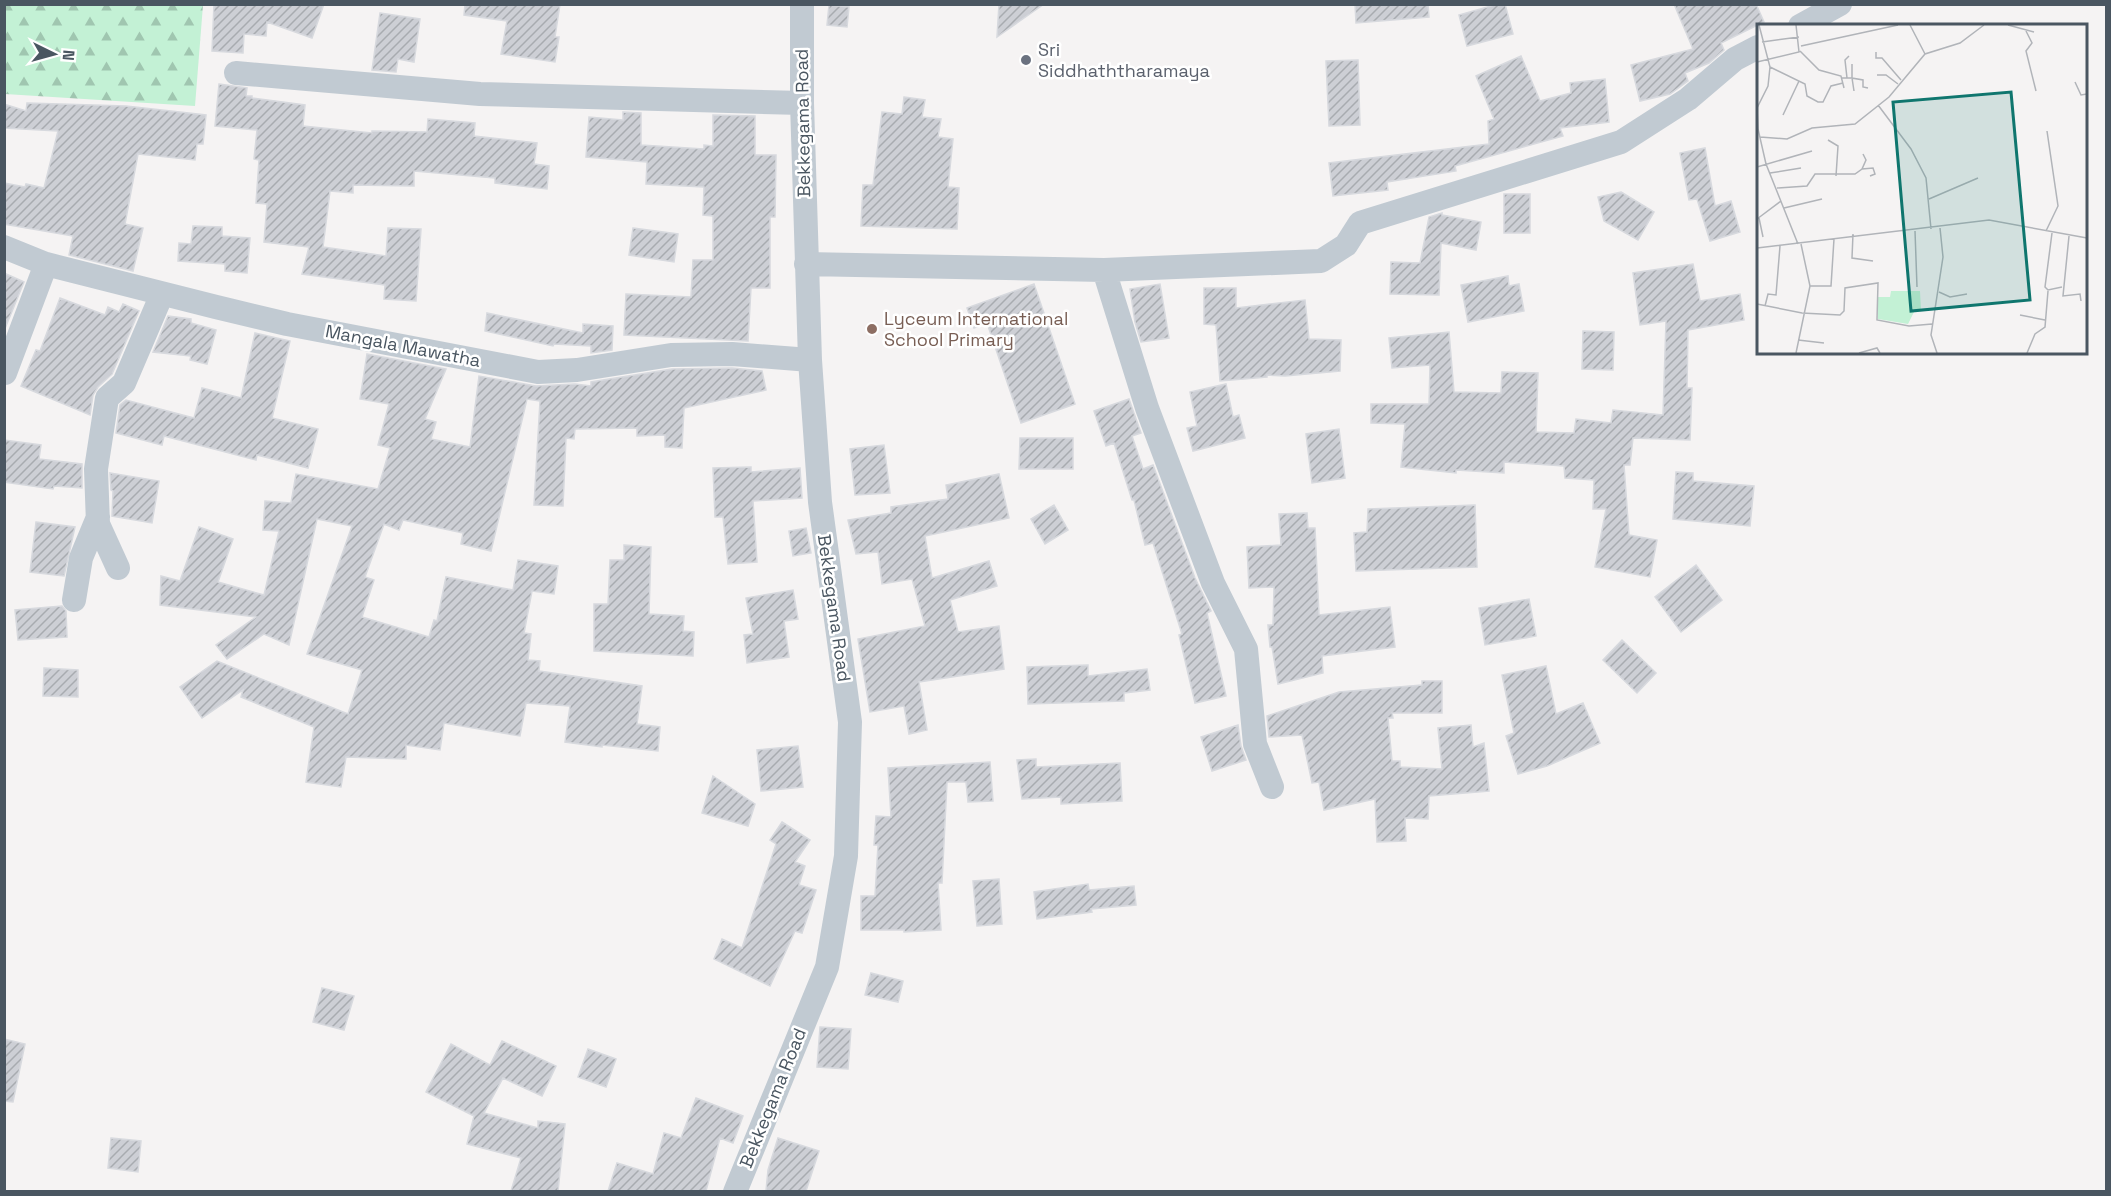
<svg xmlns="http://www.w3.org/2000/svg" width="2111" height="1196" viewBox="0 0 2111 1196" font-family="'Space Grotesk',sans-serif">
<defs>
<pattern id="forest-firs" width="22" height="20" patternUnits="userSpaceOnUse" patternTransform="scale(1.5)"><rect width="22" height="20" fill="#c3f1d5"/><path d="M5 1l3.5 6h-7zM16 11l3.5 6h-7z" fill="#a0c6b0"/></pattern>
<pattern id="building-hatch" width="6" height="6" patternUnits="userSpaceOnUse" patternTransform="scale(1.5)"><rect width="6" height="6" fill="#cdcfd5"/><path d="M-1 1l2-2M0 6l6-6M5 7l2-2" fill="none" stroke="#a8abb0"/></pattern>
</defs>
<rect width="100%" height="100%" fill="#f5f3f3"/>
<path fill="url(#forest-firs)" d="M4,5H203L195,106L5,94Z"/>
<path fill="url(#building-hatch)" stroke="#d7d9de" stroke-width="1.5" d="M214,4H324L312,38L267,22L266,36L244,34L243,53L212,51Z
M465,4H560L555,37H559L555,62L501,54L507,21L464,15Z
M999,4H1044L997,37Z
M1355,4H1428L1429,17L1356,23Z
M1498,4H1505L1513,34L1467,46L1459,15Z
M1674,4H1756L1764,22L1721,43L1724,50L1709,63L1685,73L1688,81L1670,94L1640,101L1631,65L1693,49Z
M829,5L849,7L847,27L827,25Z
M380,13L420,19L414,62L398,59L396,72L372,70Z
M1521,56L1540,101L1571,93L1570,83L1605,79L1609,122L1560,128L1563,136L1455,166L1456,171L1387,182L1388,190L1333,196L1329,163L1489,144L1488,121L1494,119L1476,76Z
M1358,60L1360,125L1329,126L1326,61Z
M219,84L247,88L246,96H252V98L305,105L303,126L372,133V131L427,132L428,119L475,123L474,136L537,143L534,164L549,166L547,189L495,183V178L414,171V186L353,185V193L330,191L323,247L386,256L388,228L421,229L416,301L384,299L385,285L302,274L309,247L264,242L267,204L256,203L259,160L254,159L257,130L215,126Z
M904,97L925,100L922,117L941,119L938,137L953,139L948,187L959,188L957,229L861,226L863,185H873L882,112L902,114Z
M27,103L126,106L206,115L203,144H197L195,160L138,154L125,224L143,228L133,271L69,255L73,236L4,224V183L25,187L26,184L44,188L58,131L4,128V104L26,111Z
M623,112L641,113V145L704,149V145L713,146V115L755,116V155H776L775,217H770V288H751L748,341L624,335L626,294L691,297L693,260H713V216L703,215L704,187L646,184L647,162L586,157L589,117L623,120Z
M1705,148L1715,206L1731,201L1740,232L1710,241L1697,199L1689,200L1680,153Z
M1621,192L1654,212L1638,240L1604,221L1598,197Z
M1504,194H1530V233H1504Z
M1442,213V215L1481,222L1476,250L1441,243L1439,295L1390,294L1391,262L1420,263L1429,217Z
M193,226L222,227V236L250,238L247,273L225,271V264L178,261L179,243L191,244Z
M633,228L678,234L674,262L629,255Z
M1693,264L1700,301L1740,294L1744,320L1688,330L1687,388H1692L1690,440L1633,438L1630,465H1624L1629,535L1657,540L1650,577L1595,567L1606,509H1593L1594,480L1565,478L1564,466L1504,462V473L1456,470V473L1401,467L1405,424L1371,423V404H1429L1430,365L1392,368L1389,338L1449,332L1454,392L1501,393L1502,372L1538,373L1536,432L1574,433L1576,419L1611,423L1613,410L1663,415L1666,321L1640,325L1633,273Z
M4,273L24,282L4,331Z
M1508,276L1509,286L1519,284L1524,311L1468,322L1461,285Z
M1034,284L1075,404L1021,423L987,323L974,328L967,308Z
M1160,284L1169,338L1141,342L1135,322L1130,289Z
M1204,288H1236V308L1305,300L1309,339L1341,340L1340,371L1285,376L1267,375V377L1220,381L1216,325L1204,324Z
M60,298L105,315L108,307L119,312L123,304L139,311L112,374L98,387L93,395L90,415L21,386L36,350L40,351Z
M487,313L583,333V324L613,326L612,350L591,353V346L554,344L553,346L485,331Z
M168,316L191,319V323L216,330L207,364L190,360L191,356L153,352Z
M1583,331L1614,332L1613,370L1582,369Z
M255,333L290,341L272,418L318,429L308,468L257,455L256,460L164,436L162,445L116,433L120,405L126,400L194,418L202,388L241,398Z
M367,354L446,369L425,419L436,422L431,439L470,447L479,376L536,386L575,384L591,386V382L672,369L732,368L762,371L766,390L684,408L682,448L665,447V435L637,436V428L575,429L574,439L566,438L563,506L534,505L540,401L527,399L491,551L461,544L463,533L403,520L399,530L384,524L365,577L374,580L362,617L429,637L434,620L437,621L446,577L513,590L518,560L558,566L554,594L532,591L524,633L531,634L528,660L540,661L539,671L642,686L637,724L660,727L658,751L602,745V747L565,742L570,706L526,703L520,736L444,723L440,750L406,745V759L346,757L341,787L306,782L314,727L241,697L243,690L202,718L180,687L217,661L348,714L362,670L307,654L352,526L317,519L289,645L264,634L227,659L216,645L256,617L160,605L161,576L180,581L199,527L233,539L218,582L264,595L279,531L263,530L265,501L291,503L296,474L378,489L390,448L378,445L389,404L360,399Z
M1226,384L1233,417L1239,415L1245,438L1193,451L1187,428L1197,426L1190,392Z
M1129,399L1141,433L1132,436L1143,469L1153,465L1195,578L1211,611L1207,613L1226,696L1195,703L1179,635L1182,634L1153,543L1145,545L1134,500H1132L1114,443L1106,446L1094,411Z
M1339,429L1345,478L1312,483L1306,434Z
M1020,438H1073V469H1019Z
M4,440L41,445L39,459L82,464V488L54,486L53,489L4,482Z
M884,445L890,493L855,495L850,449Z
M751,467V472L800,468L802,498L753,501L757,562L728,564L723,517H715L713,468Z
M1676,472L1693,473V481L1754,486L1750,526L1673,519Z
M110,473L159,481L152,523L112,516L113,491L111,490Z
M999,474L1009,518L925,536L932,578L989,561L997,586L950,600L958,632L999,626L1004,669L919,682L927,730L909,734L904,706L870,712L858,639L925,626L912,579L882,584L878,552L856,554L848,520L891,513V507L948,499L946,485Z
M1054,505L1068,530L1045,544L1031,519Z
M1475,505L1477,567L1356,571L1354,533L1367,532L1368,509Z
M1307,513L1308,528H1315L1319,615L1390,607L1395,647L1322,656L1323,673L1278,684L1272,647H1270L1268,625H1273L1274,587L1249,588L1247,547L1281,545L1279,514Z
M36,522L75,527L64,576L30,572Z
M806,528L811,553L793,556L789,531Z
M624,545L651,547L649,614L684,616L683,631L694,632L693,656L594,651V604H608L610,560H624Z
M1696,565L1722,600L1681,632L1655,597Z
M793,590L798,619L784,621L789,657L747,663L744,635L753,634L746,598Z
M1529,599L1536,636L1485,645L1479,608Z
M62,606L66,611L67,637L18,640L15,610Z
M1622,640L1656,673L1637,693L1603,660Z
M1088,665V676L1147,669L1150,690L1124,693V701L1028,704L1027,667Z
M1546,666L1556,714L1583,703L1600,743L1547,766L1518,774L1506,736L1514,733L1502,675Z
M44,668L78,670V697L43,696Z
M1422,681H1442V713H1392L1393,718H1388L1392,761H1400V767L1442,769L1438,728L1471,725L1473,747L1484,743L1489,791L1429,796L1428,819L1405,818L1406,841L1377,842L1375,799L1324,810L1319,782L1312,783L1302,735L1269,737L1267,716L1339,692L1422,685Z
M1238,725L1241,746L1246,760L1212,771L1201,737Z
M798,746L803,787L761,791L757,750Z
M1036,759V767L1120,763L1122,801L1061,804V797L1022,799L1017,760Z
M990,762L993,801L968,802L966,782H947L942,883H938L941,930L904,932V930H861V896H875L878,845H874L876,816L891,817L888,768Z
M713,776L755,804L748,826L702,813Z
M782,822L810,840L795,862L805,866L799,885L816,890L802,933L795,931L770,986L714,959L722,939L742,948L776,844L770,840Z
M999,879L1002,924L977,926L973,881Z
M1088,884L1089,890L1134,886L1136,905L1091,909L1092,912L1037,919L1034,892Z
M871,973L903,981L898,1002L865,995Z
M322,988L354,996L344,1030L313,1022Z
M820,1027L851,1029L848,1069L817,1067Z
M4,1039L25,1044L13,1102L4,1101Z
M502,1041L556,1066L542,1096L503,1078L484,1113L538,1128V1121L565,1124L558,1191H511L521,1158L467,1144L474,1116L426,1092L451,1044L490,1065Z
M588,1049L616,1059L606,1087L578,1077Z
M696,1098L743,1116L733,1143L720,1138L706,1191H608L617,1163L653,1174L664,1133L681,1138Z
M111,1138L141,1141L138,1172L108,1168Z
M778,1138L819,1151L806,1191H766L768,1170Z"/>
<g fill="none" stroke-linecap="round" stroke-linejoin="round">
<path stroke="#c1cad2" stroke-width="24" d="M1800,26L1840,4
M236,73L480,94L802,103
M4,247L46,264L216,307L287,324L538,372L577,370L671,355L732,354L810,360
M806,264L1104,270L1321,261L1346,245L1360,223L1621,142L1688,99L1735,59L1758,47
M1104,270L1147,408L1213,583L1246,649L1255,744L1272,787
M5,373L46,264
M118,568L98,524L96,469L107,398L124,383L162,294
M74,600L81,558L98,517
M735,1192L827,967L846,856L850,722L820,502L810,360L802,103V4"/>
</g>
<circle fill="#6b7280" stroke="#fff" stroke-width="2" cx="1026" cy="60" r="6"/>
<circle fill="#8d6e63" stroke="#fff" stroke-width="2" cx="872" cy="329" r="6"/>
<g text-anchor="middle" stroke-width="5" stroke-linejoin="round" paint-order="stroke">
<g font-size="18" fill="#5b616d" stroke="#fff" text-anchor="start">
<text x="1038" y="56">Sri<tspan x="1038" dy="21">Siddhaththaramaya</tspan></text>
</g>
<g font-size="18" fill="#4a5661" stroke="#fff">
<text transform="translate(803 123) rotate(-91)" y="6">Bekkegama Road</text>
<text transform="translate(403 346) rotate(11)" y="6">Mangala Mawatha</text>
<text transform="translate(834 608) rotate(82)" y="6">Bekkegama Road</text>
<text transform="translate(773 1098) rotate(-68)" y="6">Bekkegama Road</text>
</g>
<g font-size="18" fill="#785e54" stroke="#fff" text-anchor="start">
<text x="884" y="325">Lyceum International<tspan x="884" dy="21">School Primary</tspan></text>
</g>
</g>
<g transform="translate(1757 24)">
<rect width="330" height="330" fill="#f5f3f3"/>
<path d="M134,267H163L164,286L157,288L151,300L121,295L120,273H133Z" fill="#c3f1d5"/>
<path fill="none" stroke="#b1b4b9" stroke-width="1.5" d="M2,1L13,43L11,62L0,84L1,105L9,140L41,220M153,1L168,30M251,1L277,8M269,7L275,19L269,27L279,67M5,18L42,13M44,22L141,1M43,27L62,46L84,52L87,64M119,28V34H125L144,56M0,38L42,28L39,1M95,40V54L106,56V63L111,64M13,43L48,60L50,72L61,78H66L74,62L86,59M120,51H129L141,60M85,54H95L97,67M90,54L88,36L92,32M318,58L324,71L330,70M121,81L154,125L169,154L174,205M26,91L42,57M3,113L30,115L55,104L98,100L132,73L168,30L203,19L227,1M71,116L81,122L79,152M0,143L55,127M105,145L116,144L118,150L113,152M13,149L44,144M20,164L50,162L58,150H98L105,145L109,136L106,130M172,175L221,154M27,184L65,175M2,194L6,213M0,195L24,177M158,207L160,263M289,207L301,182L290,107M295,209L288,263L291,266L305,263M96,210L95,234L116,237M312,212L306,272L323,270L324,277M0,224L232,196L330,214M53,262H74L77,215M182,268L193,273L210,270M0,280L45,289L83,291L87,287L88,264L121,259L120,296L152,302L175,300M8,282L11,270L19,271L23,222M263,291L288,296M41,316L67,319M39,329L53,262L44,220M102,329L120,324L123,329M180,329L174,311L186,233L183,204M270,329L278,310L288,303L291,267"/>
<path fill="#0f766e" fill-opacity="0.15" stroke="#0f766e" stroke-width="3" d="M254,68L273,276L154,287L136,78Z"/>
<rect width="330" height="330" fill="none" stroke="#4a5661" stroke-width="3"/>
</g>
<rect width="2111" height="1196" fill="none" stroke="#4a5661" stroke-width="12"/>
<g transform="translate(54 54) rotate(95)" stroke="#ffffff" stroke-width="4.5" paint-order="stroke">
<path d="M0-4.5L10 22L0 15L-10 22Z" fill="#4a5661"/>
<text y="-9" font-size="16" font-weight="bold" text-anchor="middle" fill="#4a5661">N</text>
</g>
</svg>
